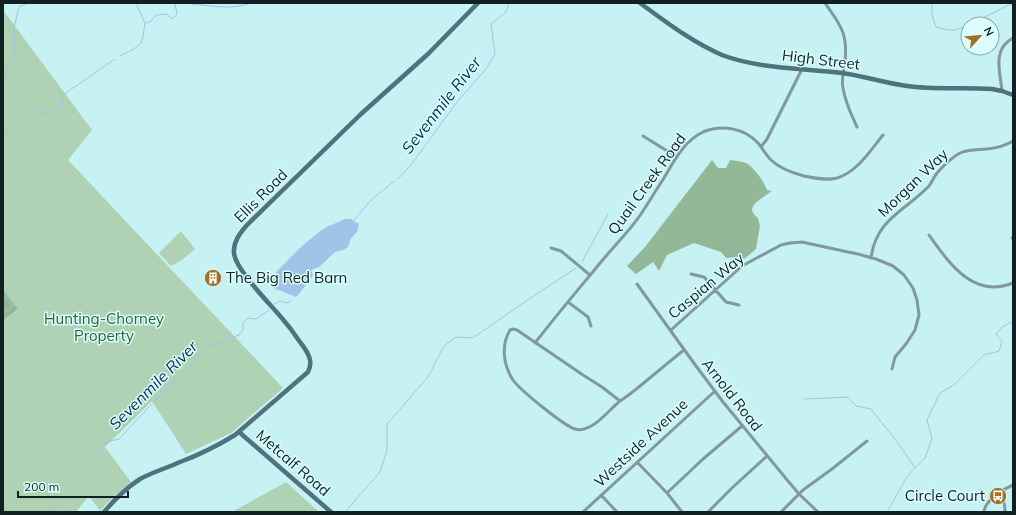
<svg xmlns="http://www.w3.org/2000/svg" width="1016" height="515" viewBox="0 0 1016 515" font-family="Mulish,sans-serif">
<rect width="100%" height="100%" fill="#c7f2f3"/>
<path fill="#aed2b3" d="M3,10L92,130L68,160L283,388L231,433L186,454L152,401L105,447L131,482L112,498L100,511L89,496L76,512H3V320L18,309L3,290Z
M181,231L195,249L182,260L171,266L159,253Z
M286,482L319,512H232Z"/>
<path fill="#92b897" d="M712,160L718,168H726L730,160C735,161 741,161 746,163C753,166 765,183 767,190L772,191C763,198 742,207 758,218L760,226L756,249L749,255L744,259L737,257L726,258L721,252L694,243L667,255L659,271L653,262L636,274L627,266L645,247Z
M3,290L18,309L3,320Z"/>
<path fill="#a0c3e7" d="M344,219H351L359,224L357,232L351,238L348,247L343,250L335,252L319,267L313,269L311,271L313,274L312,277L299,294L296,297L271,287L268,283V281C285,263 302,244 322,230C329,224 337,224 344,219Z"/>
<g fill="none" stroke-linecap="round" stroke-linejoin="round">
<path stroke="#a0c3e7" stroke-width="1" d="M189,3C194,5 197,5 202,5C218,7 235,9 251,3
M932,3V15L936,27C950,31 954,32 968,25
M146,23L150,22L156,15L166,14L173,19L177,14L175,4L177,3
M971,24L1013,3
M120,56L134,49L142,42L145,23L136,3
M3,77L15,53L14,28L19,7L28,3
M3,132L35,108L46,114L63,105L61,96L73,88L115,59
M398,179L411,165L457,102L485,70L495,54L491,24L506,12L509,3
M354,220L372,199L393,182L395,181
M582,262L608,214
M3,293L13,306L3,313
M274,304L280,301L286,303L291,301
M804,399L848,397L856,406L871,409L898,443L915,468
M49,512L60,503L73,480L94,460L106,442L119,439L146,410L208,346L239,335L243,330V324L247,318L256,319L269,310
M345,512L380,472L387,450V424L428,377L444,346L456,337L473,338L523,303L576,268
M887,512L908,475L925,458L932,438L927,420L940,393L954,385L984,355L999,351L1002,342L996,334L1002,327L1012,322L1013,321"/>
<path stroke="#8298a1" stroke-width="3" d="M825,3C840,24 848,34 845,60C844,69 841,79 843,88C845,102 851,114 857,127
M1002,91C1000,71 992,49 1013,38
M643,136L677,157
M761,147L767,139L802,69
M929,235C949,263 973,299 1013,283
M1012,238L1013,237
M551,248L561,251L590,275
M871,258C876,219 905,211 929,186C932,182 934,177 937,173C944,165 951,158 960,153C969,149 977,150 987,149C996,148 1005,146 1013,141
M691,274L704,277L726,302L739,305
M637,284L696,366L723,402L788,481L799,494L818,512
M568,302L588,317L591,326
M671,330L742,266L781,245L790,243L802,242L848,252L858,254L876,259L893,266L904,275L913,288L917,300L919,315L915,330L906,344L895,357L892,369
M535,343C558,313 582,285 606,256C618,242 631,229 641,214C649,202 656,190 664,178C674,161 684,141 703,132C722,124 744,128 758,143C763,149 766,155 771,160C779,168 793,173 804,176C814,178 826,181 837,178C857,172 870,151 883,135
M620,401L602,387L583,375L517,330L513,329L510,330C501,345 503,365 513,380C519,389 564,426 575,429C578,430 581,430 584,429C597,426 609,410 620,401C623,399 626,397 630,394C648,380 666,364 684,350
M637,462L667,493L682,512
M667,493L703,459L742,426
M1000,493C1004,499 1005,505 1005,512
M601,495L617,512
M583,512L715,391
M708,512L733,487L767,456
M781,512L803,490L832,469L867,441
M984,512C985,500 1003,489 1013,485"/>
<path stroke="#50717e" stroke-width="4.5" d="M640,3C666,22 692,42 722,55C759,69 803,68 842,73C864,76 885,83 907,86C935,90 964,87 992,89L1002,91L1013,95
M239,432L331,512
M104,512C115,499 126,488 140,479C153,472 167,468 180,462C199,455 217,446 235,435L308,372C310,368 311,365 310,360C309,354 304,347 300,342C294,333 288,325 281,317C270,304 235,269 234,253C233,242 240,233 247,225L361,114L428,54L478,3"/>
</g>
<defs>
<symbol id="building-disc" viewBox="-11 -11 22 22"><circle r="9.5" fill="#a27026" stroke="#dbfdfe"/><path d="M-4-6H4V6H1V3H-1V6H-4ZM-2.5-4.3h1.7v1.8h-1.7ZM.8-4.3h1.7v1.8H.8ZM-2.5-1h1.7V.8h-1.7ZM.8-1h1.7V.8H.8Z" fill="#fff"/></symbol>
<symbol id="bus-disc" viewBox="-11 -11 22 22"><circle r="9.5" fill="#a27026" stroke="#dbfdfe"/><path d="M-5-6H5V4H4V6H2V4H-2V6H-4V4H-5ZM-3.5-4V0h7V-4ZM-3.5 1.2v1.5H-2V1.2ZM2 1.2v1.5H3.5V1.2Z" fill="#fff"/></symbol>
</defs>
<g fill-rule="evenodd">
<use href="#building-disc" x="203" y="268" width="20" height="20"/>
<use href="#bus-disc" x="988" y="486" width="20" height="20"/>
</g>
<g text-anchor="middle" stroke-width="3" stroke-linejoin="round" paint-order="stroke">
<g font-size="15" fill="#112122" stroke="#dbfdfe">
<text transform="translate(821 60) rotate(7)" y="5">High Street</text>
<text transform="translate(913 183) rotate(-44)" y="5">Morgan Way</text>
<text transform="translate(647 184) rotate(-54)" y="5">Quail Creek Road</text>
<text transform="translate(261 196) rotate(-45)" y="5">Ellis Road</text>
<text transform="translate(706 286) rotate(-40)" y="5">Caspian Way</text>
<text transform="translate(732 395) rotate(52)" y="5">Arnold Road</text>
<text transform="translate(641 443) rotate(-43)" y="5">Westside Avenue</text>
<text transform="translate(293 463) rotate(41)" y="5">Metcalf Road</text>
</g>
<g font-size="15" fill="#112122" stroke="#dbfdfe" text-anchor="start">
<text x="226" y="283">The Big Red Barn</text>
<text x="985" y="501" text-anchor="end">Circle Court</text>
</g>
<g font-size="15" fill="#2b6437" stroke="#dbfdfe">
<text x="104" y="324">Hunting-Chorney<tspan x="104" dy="17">Property</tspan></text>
</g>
<g font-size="16" font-style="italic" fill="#042c4d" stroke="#dbfdfe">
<text transform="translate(441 105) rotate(-52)" y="6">Sevenmile River</text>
<text transform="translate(153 385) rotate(-45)" y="6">Sevenmile River</text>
</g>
</g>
<rect width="1016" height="515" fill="none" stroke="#112122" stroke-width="8"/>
<g transform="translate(980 36) rotate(63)"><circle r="19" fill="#dbfdfe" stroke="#8aa5a6"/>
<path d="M0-3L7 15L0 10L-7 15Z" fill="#a27026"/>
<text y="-6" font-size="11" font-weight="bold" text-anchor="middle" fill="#112122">N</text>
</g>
<path d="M18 491v6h110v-6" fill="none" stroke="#112122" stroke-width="2"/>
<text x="24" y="491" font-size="12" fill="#112122" stroke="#dbfdfe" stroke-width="3" paint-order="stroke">200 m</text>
</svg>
